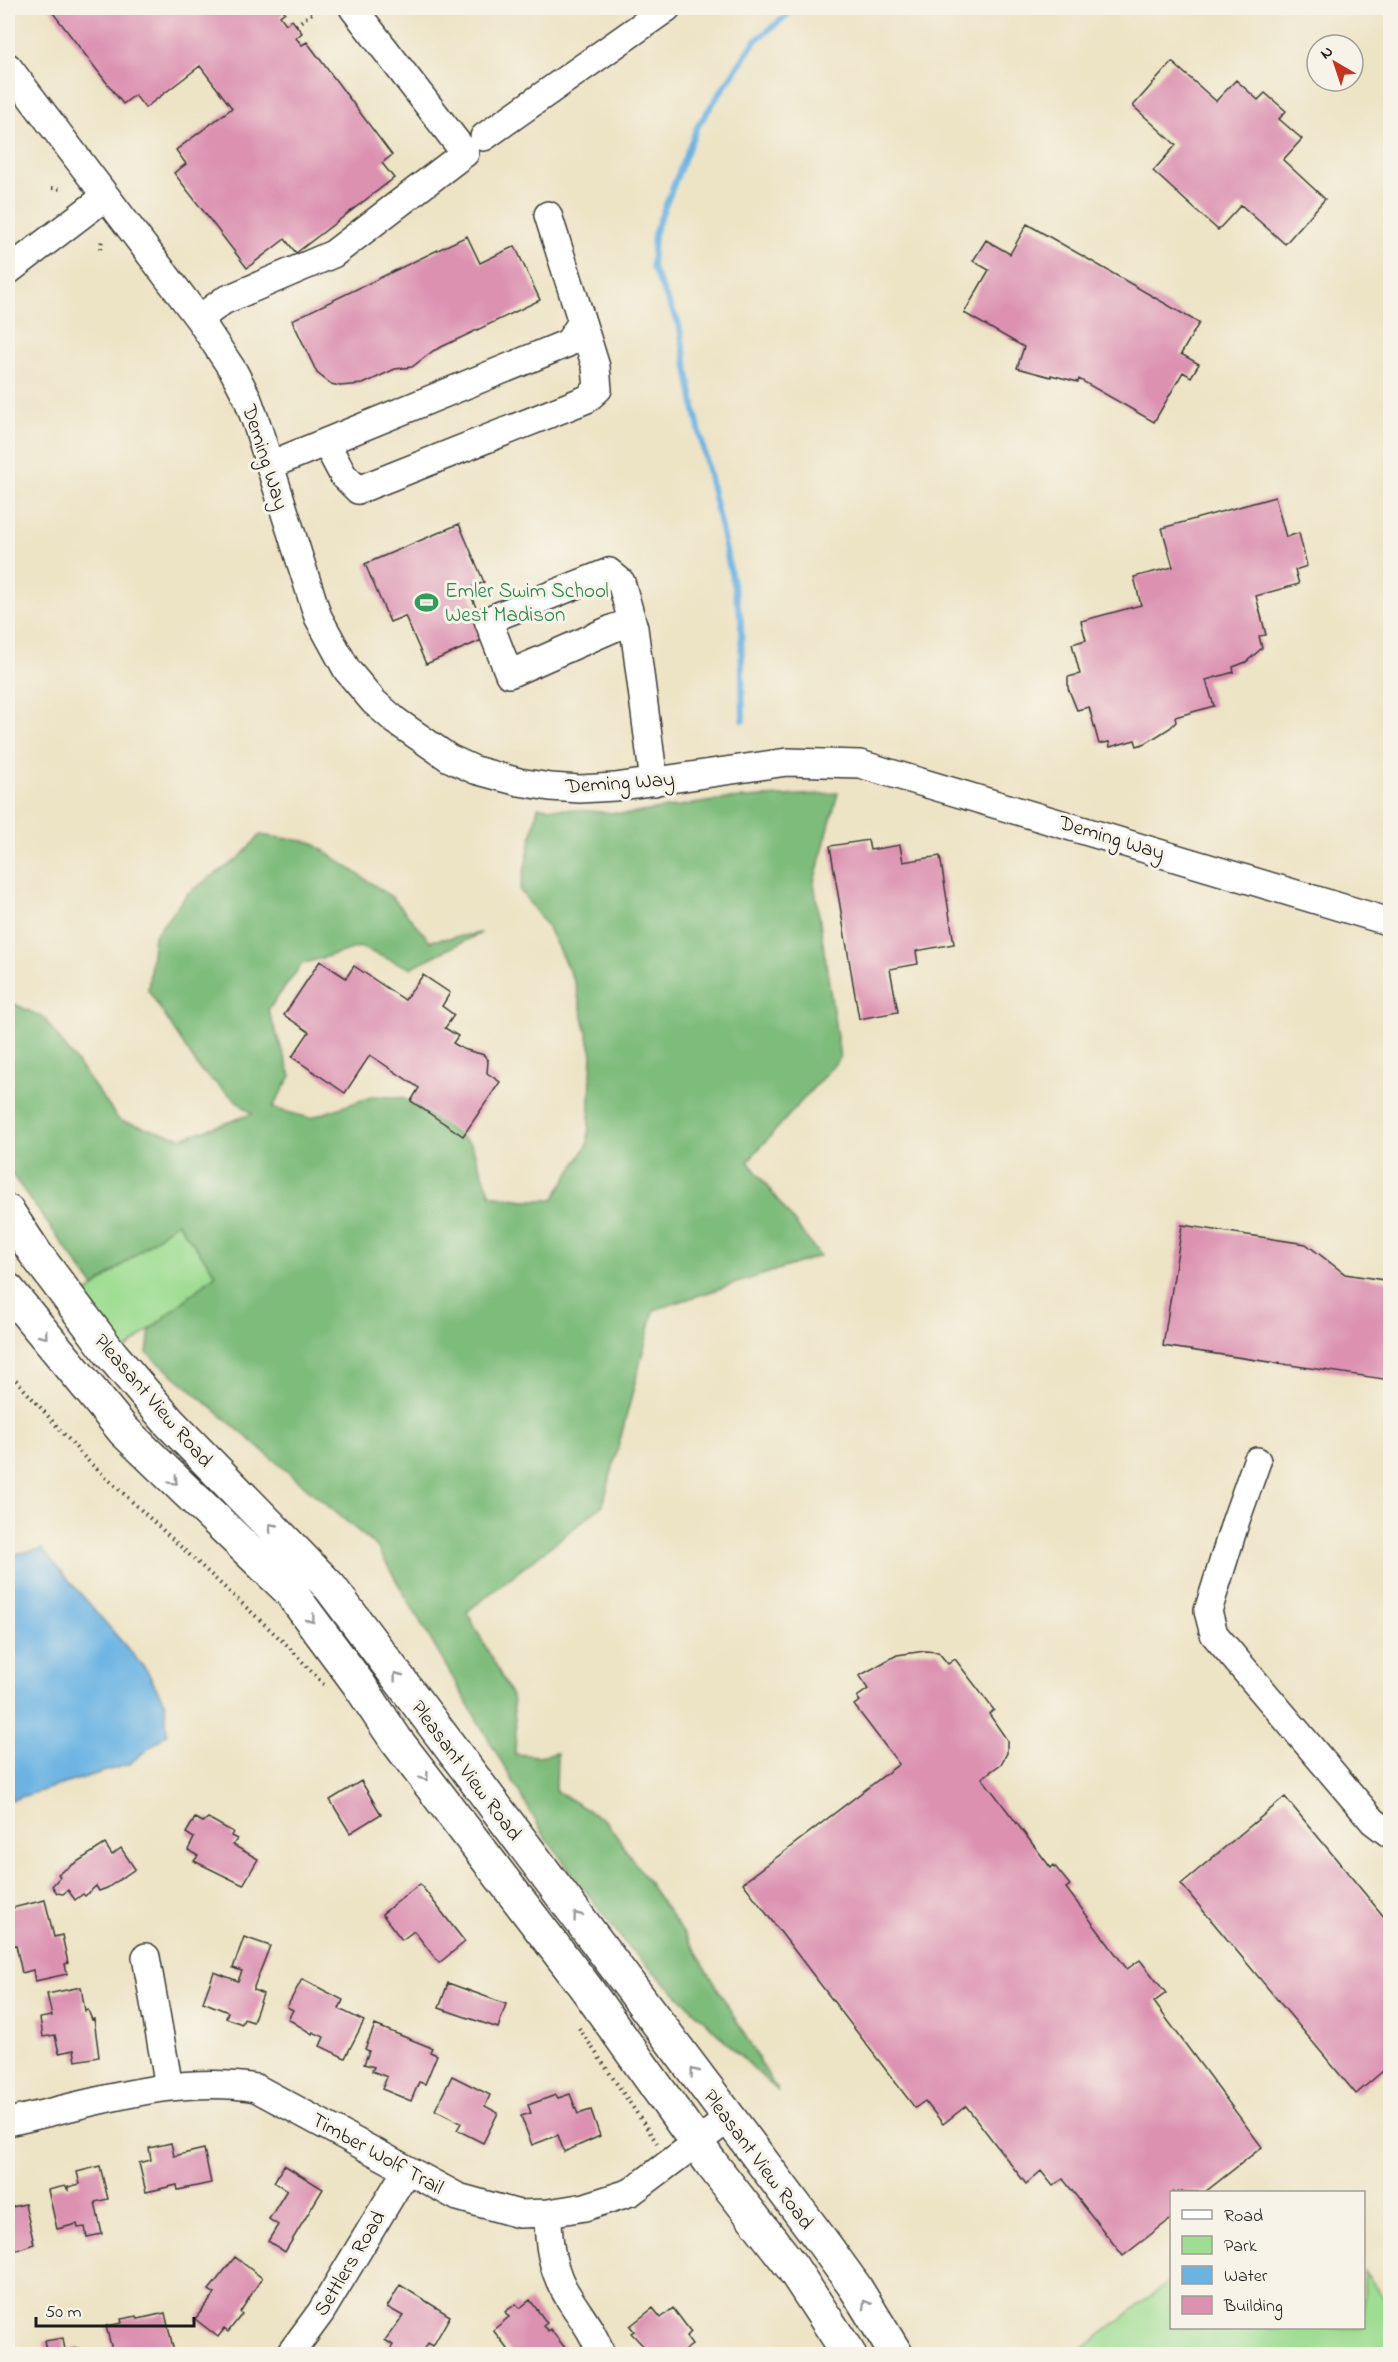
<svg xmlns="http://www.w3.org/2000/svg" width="1398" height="2362" viewBox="0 0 1398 2362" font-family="'Indie Flower',sans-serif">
<rect width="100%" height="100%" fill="#f7f3e8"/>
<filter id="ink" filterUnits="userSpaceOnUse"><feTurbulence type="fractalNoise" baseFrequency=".0167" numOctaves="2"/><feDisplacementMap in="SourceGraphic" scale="12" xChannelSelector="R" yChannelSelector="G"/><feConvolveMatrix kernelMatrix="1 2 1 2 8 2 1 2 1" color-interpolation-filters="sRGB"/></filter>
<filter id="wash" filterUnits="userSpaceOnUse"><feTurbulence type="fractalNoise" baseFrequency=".008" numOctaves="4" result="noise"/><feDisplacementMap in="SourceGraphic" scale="24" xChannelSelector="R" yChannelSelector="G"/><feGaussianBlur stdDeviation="1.35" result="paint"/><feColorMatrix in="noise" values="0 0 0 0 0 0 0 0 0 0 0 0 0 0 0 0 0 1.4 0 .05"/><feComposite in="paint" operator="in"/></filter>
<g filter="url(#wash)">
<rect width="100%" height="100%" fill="#ede3c5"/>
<path fill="#9edd92" stroke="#5d7c57" stroke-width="1.5" d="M177,1222L216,1274L123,1352L82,1297Z
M1364,2271L1390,2305V2354H1076L1171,2280L1172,2328H1364Z"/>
<path fill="#7ebc7c" stroke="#4d6c4c" stroke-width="1.5" d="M838,793L814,882L840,1058L748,1161L820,1256L654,1310L603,1505L467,1612L512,1696L516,1728L515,1754L538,1756L557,1753L556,1791L606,1821L697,1953L778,2092L628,1947L545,1837L377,1547L147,1353L150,1330L216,1274L177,1222L94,1287L8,1169V1001L44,1018L119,1120L182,1138L252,1114L200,1070L148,990L154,936L189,892L239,858L260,835L311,842L393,898L430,941L481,933L410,968L359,947L302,964L268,1010L291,1076L272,1108L310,1118L374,1096L403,1098L471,1144L491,1195L524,1200H553L588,1144L592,1054L575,983L548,928L520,890L538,807L628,814L726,799Z"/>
<path fill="#6bb3e3" stroke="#446880" stroke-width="1.5" d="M42,1549L147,1671L165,1704L167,1734L129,1764L8,1801V1555Z"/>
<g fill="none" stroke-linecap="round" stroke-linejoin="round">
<path stroke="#6bb3e3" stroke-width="6" d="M743,720L741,619L695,411L679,324L652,267L654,234L697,127L755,41L796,8"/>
</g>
<g id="blocks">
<path fill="#dc91b1" d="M53,8H282L285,12L280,16L286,24L292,20L302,33L296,38L302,45L307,42L392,155L382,163L394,178L296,253L285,239L247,268L174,173L186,164L176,150L232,108L200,66L145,108L135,95L123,104L50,9Z
M1172,62L1216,101L1236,80L1258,100L1265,93L1286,111L1279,119L1302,139L1283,160L1325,199L1285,244L1241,205L1218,230L1153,171L1176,145L1133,106Z
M1027,224L1199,323L1181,354L1199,364L1191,377L1183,372L1154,422L1079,379L1078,382L1051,375V377L1017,368L1024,347L964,313L989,270L973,261L986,240L1010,254Z
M467,236L480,263L515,246L540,300L433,351L412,367L395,369L363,384L340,386L331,384L317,373L292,320Z
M1275,497L1286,537L1299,533L1307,566L1295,570L1299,584L1256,596L1266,635L1259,636L1262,648L1246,662L1233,667L1234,672L1206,680L1214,706L1175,717L1176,722L1170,728L1146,743L1137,746L1135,740L1110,747L1109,742L1099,744L1089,707L1077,710L1068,688V677L1080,674L1072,644L1086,640L1081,621L1141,605L1134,577L1173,567L1162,528Z
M459,524L484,582L468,589L489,637L426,664L405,616L390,622L365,564Z
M868,840L870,850L900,845L903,862L940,856L954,944L916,951L918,964L890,969L898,1012L859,1019L830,846Z
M320,961L346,978L354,966L405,1000L423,975L450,993L442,1006L454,1015L445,1028L458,1036L453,1043L463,1049L484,1055L488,1061L487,1073L500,1082L463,1136L411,1101L419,1088L370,1055L345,1093L292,1057L309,1032L284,1015Z
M1182,1225L1306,1244L1345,1274L1390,1281V1380L1163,1346Z
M925,1651L938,1652L948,1664L955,1659L994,1710L989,1714L1007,1740V1753L1001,1764L982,1778L1051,1868L1054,1865L1070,1885L1066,1888L1127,1969L1140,1960L1166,1993L1154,2002L1262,2147L1205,2192H1172V2218L1123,2256L1063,2179L1053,2186L1041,2171L1026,2184L966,2106L943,2124L925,2101L915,2108L743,1883L899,1764L854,1705L860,1701L857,1697L868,1689L859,1676L897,1655Z
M361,1781L381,1814L350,1833L330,1800Z
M1285,1797L1390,1924V2065L1356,2094L1181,1884Z
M195,1818L203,1822L208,1818L233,1832L231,1836L237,1839L233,1845L258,1859L243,1885L194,1861L198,1856L188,1850L194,1838L186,1833Z
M105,1844L112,1855L121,1848L135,1869L107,1888L99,1891L96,1886L85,1896L83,1894L75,1900L68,1890L63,1894L57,1893L52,1886L60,1877L58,1874Z
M420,1884L465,1942L439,1963L414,1931L402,1940L382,1914Z
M45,1900L54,1937L62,1935L68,1963L65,1964L67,1974L35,1981L33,1970L22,1973L16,1945L11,1946L8,1930V1909Z
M244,1937L270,1946L254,1987V1990L263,1994L253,2022L244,2019L242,2024L226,2018L228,2012L203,2002L214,1972L238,1981L242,1971L233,1968Z
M302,1979L343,2000L339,2009L364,2021L345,2058L320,2046L324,2037L313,2032L312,2034L288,2019L293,2010L287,2007Z
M448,1983L506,2004L498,2028L439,2008Z
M81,1987L85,2011L88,2010L92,2020L94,2019L99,2057L76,2061L74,2050L59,2053L55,2035L43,2037L40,2018L52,2016L47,1994Z
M375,2025L432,2048L430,2052L437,2055L425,2084L419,2082L411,2101L382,2089L387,2077L372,2071L374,2067L364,2064L369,2051L365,2049Z
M452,2076L490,2095L485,2106L498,2113L483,2143L457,2130L461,2123L435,2110Z
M570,2094L578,2114L591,2110L600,2136L564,2152L558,2135L532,2145L521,2116L531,2113L528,2105L556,2095L558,2098Z
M171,2143L174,2156L204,2149L211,2183L178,2190L177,2185L146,2192L139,2163L151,2160L149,2148Z
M284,2165L323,2189L285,2252L268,2241L278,2225L269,2219L287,2190L274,2182Z
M100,2166L108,2199L95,2202L102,2234L87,2237L85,2227L78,2228L77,2224L57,2229L48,2190L65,2186L68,2190V2187L80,2184L77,2172Z
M25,2204L34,2244L8,2253V2208Z
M235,2257L262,2278L240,2312L242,2314L228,2332L224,2329L218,2337L195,2319L215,2294L209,2290Z
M400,2285L450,2316L433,2346L428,2343L422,2354L388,2353L393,2345L385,2340L403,2316L387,2307Z
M530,2300L547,2323L543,2326L548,2331L550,2329L566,2349L559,2354H512L493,2330L509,2317L505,2312L516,2304L520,2308Z
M653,2308L661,2318L673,2308L691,2332L686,2337L692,2345L681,2353L682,2354H651L631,2333L634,2331L630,2326Z
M165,2313L174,2352L163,2354L158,2352L152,2354H113L106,2326L122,2323L121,2319L137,2316L138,2319Z
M63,2338L65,2350L79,2348L80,2354H36L46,2351L44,2341Z"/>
</g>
</g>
<g filter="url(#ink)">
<use href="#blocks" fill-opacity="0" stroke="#3b3a35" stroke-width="1.5"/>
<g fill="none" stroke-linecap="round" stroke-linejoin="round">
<defs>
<path id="minor" d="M8,67L199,319L234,372L247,397L257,425L318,617L347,670L374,702L396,721L449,758L475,770L519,782L550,787L580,789L615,787L787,762L860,764L1390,922
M484,137L667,8
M8,271L105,197
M199,319L223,301L333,254L465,153L353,8
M326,443L343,475L358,490L587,399L598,389L596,367L582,322
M270,465L568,343L582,322L548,215
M634,628L621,582L609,572L488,620L509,674L614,628L627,624L634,628L654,782
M1257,1461L1236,1520L1208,1611L1214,1634L1373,1821L1390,1834
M146,1957L169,2087
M8,2122C87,2105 175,2074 256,2088L458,2197L519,2214L548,2213L585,2207L631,2192L728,2119
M548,2213C548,2244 552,2272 569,2298C581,2317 594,2333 601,2354
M290,2354L321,2312L406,2171"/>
<path id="major" d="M8,1212L35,1253L111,1354L169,1422L330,1587L824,2244L855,2287L896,2354
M8,1290L124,1431L289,1590L358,1683L396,1740L586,1988L711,2163L792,2267L849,2354"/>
</defs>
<use href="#minor" stroke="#3b3a35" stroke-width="30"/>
<use href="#major" stroke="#3b3a35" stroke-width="36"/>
<path stroke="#3b3a35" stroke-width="4" stroke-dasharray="1.5 4.5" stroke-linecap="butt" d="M296,25L319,8
M52,188L63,189
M100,249L102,240
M8,1371L86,1459L289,1647L324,1685
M579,2028L657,2143"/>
<use href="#minor" stroke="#fff" stroke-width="27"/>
<use href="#major" stroke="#fff" stroke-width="33"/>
</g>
<defs><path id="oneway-chevron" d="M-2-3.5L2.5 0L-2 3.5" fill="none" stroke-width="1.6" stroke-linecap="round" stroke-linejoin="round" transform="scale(1.5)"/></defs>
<g stroke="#999">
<use href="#oneway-chevron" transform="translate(44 1335) rotate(51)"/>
<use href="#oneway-chevron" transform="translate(174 1481) rotate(45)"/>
<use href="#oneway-chevron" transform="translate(272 1527) rotate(-134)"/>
<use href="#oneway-chevron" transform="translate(311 1619) rotate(53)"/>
<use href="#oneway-chevron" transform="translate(397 1676) rotate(-127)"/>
<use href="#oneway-chevron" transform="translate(425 1777) rotate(53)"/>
<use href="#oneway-chevron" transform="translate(577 1916) rotate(-127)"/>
<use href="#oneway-chevron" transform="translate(694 2072) rotate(-127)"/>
<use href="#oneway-chevron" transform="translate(866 2304) rotate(-121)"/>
</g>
</g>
<defs>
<symbol id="stadium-bare" viewBox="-9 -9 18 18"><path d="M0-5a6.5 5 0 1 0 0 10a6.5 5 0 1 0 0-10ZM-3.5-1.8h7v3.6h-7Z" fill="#2e9e5b" stroke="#f7f3e8" stroke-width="2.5" paint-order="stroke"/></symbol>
</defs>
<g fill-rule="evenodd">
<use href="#stadium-bare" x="410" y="586" width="33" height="33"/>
</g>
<g text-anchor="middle" stroke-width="6" stroke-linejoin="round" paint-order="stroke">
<g font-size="21" fill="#1c1c1c" stroke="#f7f3e8">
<text transform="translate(266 457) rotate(72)" y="7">Deming Way</text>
<text transform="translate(620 782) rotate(-4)" y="7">Deming Way</text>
<text transform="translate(1112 837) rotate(17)" y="7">Deming Way</text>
<text transform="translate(154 1400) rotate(49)" y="7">Pleasant View Road</text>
<text transform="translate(467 1770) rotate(53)" y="7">Pleasant View Road</text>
<text transform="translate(378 2153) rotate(29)" y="7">Timber Wolf Trail</text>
<text transform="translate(759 2159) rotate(53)" y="7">Pleasant View Road</text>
<text transform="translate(349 2263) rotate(-59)" y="7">Settlers Road</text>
</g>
<g font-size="21" fill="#27864d" stroke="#f7f3e8" text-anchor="start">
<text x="445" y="597">Emler Swim School<tspan x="445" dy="24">West Madison</tspan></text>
</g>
</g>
<rect width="1398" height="2362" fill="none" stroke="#f7f3e8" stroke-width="30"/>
<rect x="1170" y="2191" width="195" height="138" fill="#f7f3e8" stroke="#9f9d96" stroke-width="1.5"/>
<rect x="1182" y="2210" width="30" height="9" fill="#ffffff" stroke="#9f9d96" stroke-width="1.5"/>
<text x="1224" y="2221" font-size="18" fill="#1c1c1c">Road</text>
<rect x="1182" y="2236" width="30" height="18" fill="#9edd92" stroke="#9f9d96" stroke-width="1.5"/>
<text x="1224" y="2251" font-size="18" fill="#1c1c1c">Park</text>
<rect x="1182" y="2266" width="30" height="18" fill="#6bb3e3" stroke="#9f9d96" stroke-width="1.5"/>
<text x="1224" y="2281" font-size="18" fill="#1c1c1c">Water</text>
<rect x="1182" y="2296" width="30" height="18" fill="#dc91b1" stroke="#9f9d96" stroke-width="1.5"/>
<text x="1224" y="2311" font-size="18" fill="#1c1c1c">Building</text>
<g transform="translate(1335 63) rotate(321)"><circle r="28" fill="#f7f3e8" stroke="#9f9d96" stroke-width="1.5"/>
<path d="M0-4.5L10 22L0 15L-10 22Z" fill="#c8321e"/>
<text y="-9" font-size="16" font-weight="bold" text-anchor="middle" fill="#1c1c1c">N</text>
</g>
<path d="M36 2317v9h158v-9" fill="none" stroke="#1c1c1c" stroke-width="3"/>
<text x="45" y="2317" font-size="18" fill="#1c1c1c" stroke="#f7f3e8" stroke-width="4.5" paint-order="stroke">50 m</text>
</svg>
